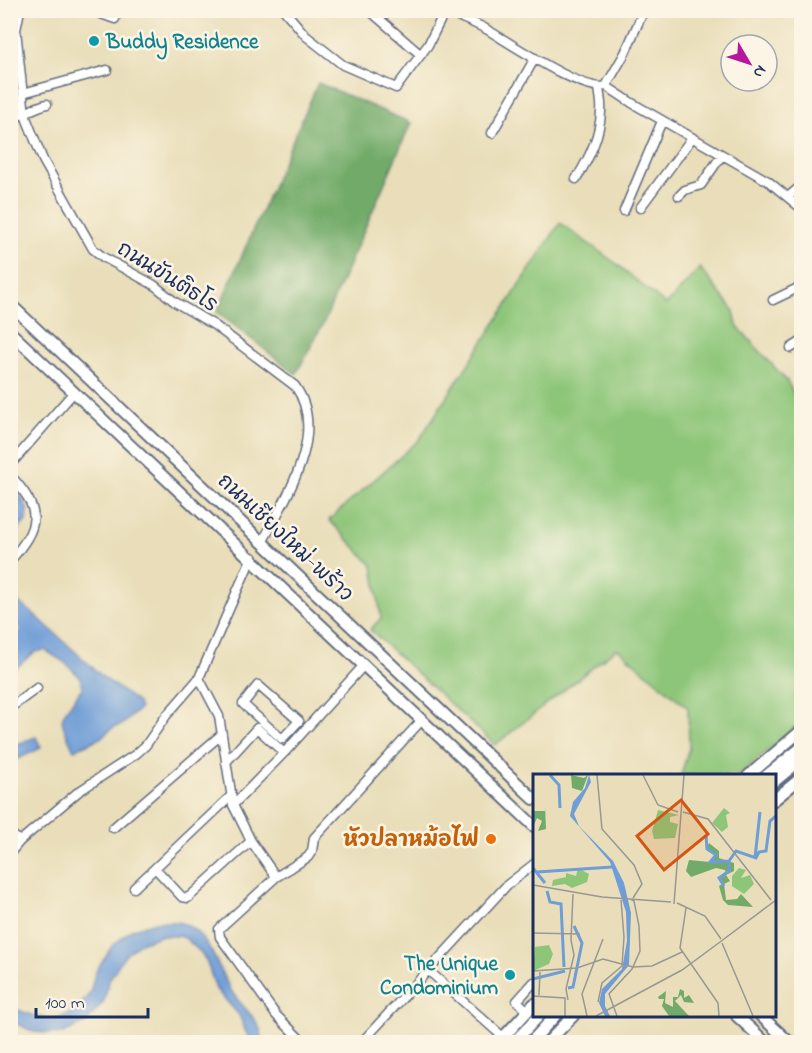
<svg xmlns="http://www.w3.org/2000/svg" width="812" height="1053" viewBox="0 0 812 1053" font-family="'Indie Flower','Playpen Sans Thai',sans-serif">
<rect width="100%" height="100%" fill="#fcf5e5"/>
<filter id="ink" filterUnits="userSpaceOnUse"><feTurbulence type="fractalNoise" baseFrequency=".0167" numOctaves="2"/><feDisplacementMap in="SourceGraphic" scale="12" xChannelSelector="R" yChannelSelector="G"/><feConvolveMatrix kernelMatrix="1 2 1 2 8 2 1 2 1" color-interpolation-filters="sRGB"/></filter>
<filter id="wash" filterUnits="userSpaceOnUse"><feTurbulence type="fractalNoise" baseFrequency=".008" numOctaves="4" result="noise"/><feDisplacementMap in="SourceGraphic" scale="24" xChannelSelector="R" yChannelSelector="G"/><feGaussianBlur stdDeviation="1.35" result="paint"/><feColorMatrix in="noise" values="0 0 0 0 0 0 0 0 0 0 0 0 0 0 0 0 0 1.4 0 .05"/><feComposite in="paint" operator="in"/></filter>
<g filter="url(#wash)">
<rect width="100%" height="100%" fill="#e9deb9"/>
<path fill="#8ec679" stroke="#547a6c" stroke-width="1.5" d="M560,223L617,264L666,305L700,268L734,311L737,326L787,381L801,408V722L739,775H681L689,748L688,708L617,648L495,745L370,630L381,618L373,566L329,520L419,440Z"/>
<path fill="#72ab69" stroke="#466d64" stroke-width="1.5" d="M318,83L411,123L324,322L296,374L217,312Z"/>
<path fill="#6e9dd7" stroke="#44669a" stroke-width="1.5" d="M19,492L28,510L26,521L11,538V496L13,493Z
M11,597L34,614L103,677L137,702L140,708L122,725L114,727L100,738L74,750C55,711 60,722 82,688L80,677L64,662L45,650L35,652L11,672V646L18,635L20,628L11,615Z
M36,737L41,748L18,759L12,746Z
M155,922C165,922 178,920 187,925C214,941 218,972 234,995C244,1009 264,1024 262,1042H250L239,1015L216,989L206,960L197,949L185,938L179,936H160L140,943L124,956L109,980L104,1001L86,1023L61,1034L34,1032L11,1021V1007L34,1016L55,1020L75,1011L90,993L95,973L112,946L131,930Z"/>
</g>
<g filter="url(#ink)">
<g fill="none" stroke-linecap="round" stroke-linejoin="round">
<defs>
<path id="minor" d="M20,10L16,30L25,115L43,160L93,249L103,257L154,285L175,302L214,325L295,386C329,433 285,499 263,541
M90,10L115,19
M284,10L306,36L343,65L396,88L428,45L445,11
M369,10L421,55
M444,10C458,17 473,22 486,29C509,42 583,93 606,86
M606,86L632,103L768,181L802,209
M606,86L625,53L644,10
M23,93L107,70
M10,118C26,115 33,107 47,104
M492,133L535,58
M576,179C589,159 600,136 601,112C602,104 600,96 599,88
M679,196L685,190L701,185L722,155
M788,197L802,185
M640,208L692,138
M624,211L662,121
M773,300L802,286
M791,348L802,341
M10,465L74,392
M10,475C42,510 41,525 10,561
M199,678L219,716L233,805L251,841L276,877
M258,685L299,721L282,739L243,704Z
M10,708L37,688
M226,762L257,728L284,753
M233,805L284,753L364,665
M113,828L222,734
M10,833L20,841
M10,853L20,841L78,792L136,754L146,745L166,716L199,678L252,557
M155,868L182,897L188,898L251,841
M134,888L231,796
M429,971L503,1037
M528,1011L517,1001L534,982
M303,1042L276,1015L220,937L219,929L276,877L308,857L312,851L314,838L421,721
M362,1042L507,885L534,864"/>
<path id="major" d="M10,304L534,799
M10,332L534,826
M748,776L802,730
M766,776L802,747
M774,782L802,759
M774,800L802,777
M737,1016L765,1042
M761,1016L789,1042
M499,1042L534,1004
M514,1042L539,1016
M531,1042L555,1016
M548,1042L573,1016"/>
</defs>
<use href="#minor" stroke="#636c7e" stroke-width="11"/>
<use href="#major" stroke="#636c7e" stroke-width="14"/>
<use href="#minor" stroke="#fff" stroke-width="8"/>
<use href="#major" stroke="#fff" stroke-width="10"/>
</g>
</g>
<g fill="#0f9aa8" stroke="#fcf5e5" stroke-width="2">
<circle cx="94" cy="41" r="6"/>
<circle cx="510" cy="975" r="6"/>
</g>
<circle fill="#e8710a" stroke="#fcf5e5" stroke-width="2" cx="491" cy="839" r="6"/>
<g text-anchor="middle" stroke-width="5" stroke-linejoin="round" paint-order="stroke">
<g font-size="21" font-weight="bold" fill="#0d838f" stroke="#fcf5e5" text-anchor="start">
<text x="106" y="48">Buddy Residence</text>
<text x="498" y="970" text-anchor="end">The Unique<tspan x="498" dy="24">Condominium</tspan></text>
</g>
<g font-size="21" fill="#1b2f5e" stroke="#fcf5e5">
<text transform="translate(168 276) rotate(32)" y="7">ถนนขันติธโร</text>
<text transform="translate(286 537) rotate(43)" y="7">ถนนเชียงใหม่-พร้าว</text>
</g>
<g font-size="21" font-weight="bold" fill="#c56008" stroke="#fcf5e5" text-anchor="end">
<text x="479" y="846">หัวปลาหม้อไฟ</text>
</g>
</g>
<g transform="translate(533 774)">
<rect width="243" height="243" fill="#e9deb9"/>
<path d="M191,34L197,39L193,41L195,53L189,58L179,49ZM125,36L146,41L137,43V48L145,50L142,64L121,65L119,57ZM45,94L56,100L54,108L39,114L32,110L19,112L20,106L33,103V99L43,102ZM206,94L213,96L208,104L217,101L221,110L211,120L199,112V102ZM16,171L20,180L16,190L0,197L2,173Z" fill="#8ec679"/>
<path d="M38,1L51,4L55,1L49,17L39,14ZM12,32L13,55L5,57L9,47L4,44L0,53L1,37H12ZM176,69L186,77V84L201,89V97L193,101L197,107L191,110L193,126L204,125L208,120L220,133L195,131L190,126L186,112L189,110L185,104L193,100L192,96L183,94L158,103L153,97L156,86L177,88L183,82L174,74ZM147,215L151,217V224L156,221L161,229L151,228L148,221L142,227L156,242H136L129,232L131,225H126L125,223L133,217L132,229L140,233V223H145Z" fill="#72ab69"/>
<path d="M56,1L58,8L41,40L46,52L80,87L91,109L98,139L96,191L72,220V232L77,242H72L66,229L69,215L89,195L94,167L93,138L77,88L37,42L40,28L52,14Z" fill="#6e9dd7"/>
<path fill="none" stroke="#6e9dd7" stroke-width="3" d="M17,1L26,11L27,34M173,61L174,75L183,81L177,88L196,87V97L186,104L191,112M222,84L227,38M196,87L203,77L223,84L226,78L233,77L237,47L243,42M0,94L12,109M4,98L79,93M14,117L17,128L28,130L31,193M0,205L32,197M35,214L40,213L49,169L41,152"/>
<path fill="none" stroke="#979895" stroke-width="1.5" d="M64,1L69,55L101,91L109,110L100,124M110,1L125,31L145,38M150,38L175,45L238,126M0,111L69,123L138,128M144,129L172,142L188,165M141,130L151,1M153,134L147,174L185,229L186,242M0,159L47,160M187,168L243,126M189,169L220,242M0,197L44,194L70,185L100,193L119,192L149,178M6,221L7,198M0,222L32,224V242M35,226L33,215L41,181L38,166L40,120M65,228L69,209L89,192L91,163L88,126M54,242L49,220L70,165M63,242L149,196L187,168M84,242L76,220L99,195L107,177L106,152L101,127L97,125"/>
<path fill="#d45514" fill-opacity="0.15" stroke="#d45514" stroke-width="3" d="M148,26L175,60L131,96L104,62Z"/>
<rect width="243" height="243" fill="none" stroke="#1b2f5e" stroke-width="3"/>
</g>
<rect width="812" height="1053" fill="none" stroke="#fcf5e5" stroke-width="36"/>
<g transform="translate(749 63) rotate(129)"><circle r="28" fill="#fcf5e5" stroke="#a2a6af" stroke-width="1.5"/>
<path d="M0-4.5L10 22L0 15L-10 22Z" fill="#b5179e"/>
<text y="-9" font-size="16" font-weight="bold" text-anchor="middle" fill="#1b2f5e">N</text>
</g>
<path d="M36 1008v9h112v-9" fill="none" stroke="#1b2f5e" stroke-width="3"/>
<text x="45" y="1008" font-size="18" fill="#1b2f5e" stroke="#fcf5e5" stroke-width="4.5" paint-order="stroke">100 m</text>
</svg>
